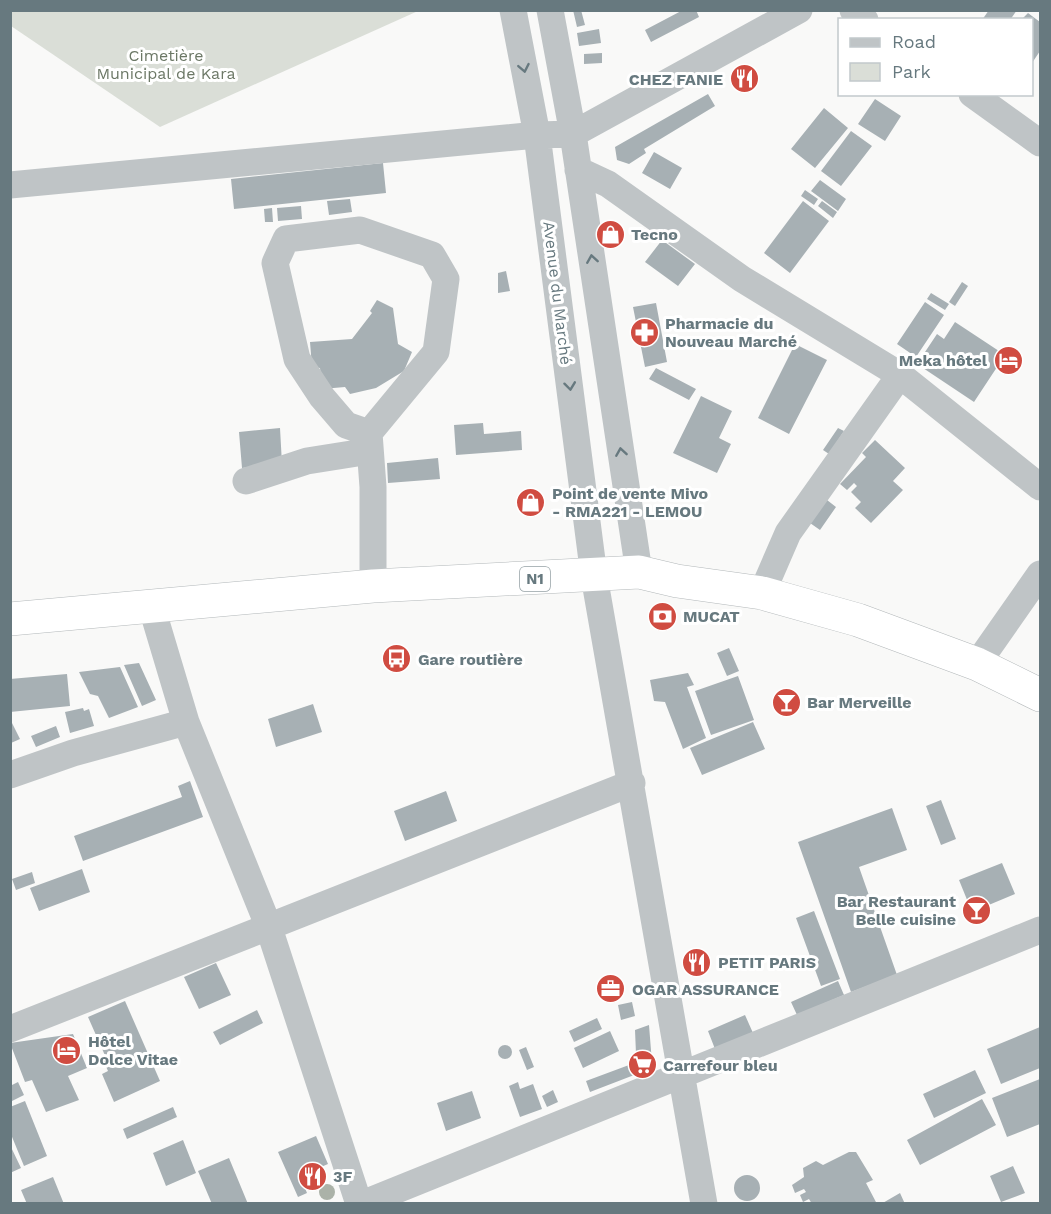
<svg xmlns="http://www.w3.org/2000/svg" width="1051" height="1214" viewBox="0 0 1051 1214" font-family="'Work Sans',sans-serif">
<rect width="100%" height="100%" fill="#f9f9f8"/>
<path fill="#daded7" d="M10,11L11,10L418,11L160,127L11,26Z"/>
<path fill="#a7b0b4" d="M573,10H581L585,25L577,27Z
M683,10H696L699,17L651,42L645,30Z
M989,10H1017L1010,20H982Z
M1028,13L1040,22V51L1032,63V20H1021Z
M599,29L601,43L579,46L577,33Z
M602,53V63L584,64V54Z
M708,94L715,106L644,149L646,153L629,164L617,160L615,147Z
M875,99L901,116L885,141L858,124Z
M824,108L848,128L815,168L791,149Z
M851,131L872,146L841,186L821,171Z
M654,152L682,168L670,189L642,173Z
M383,163L386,193L234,209L231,179Z
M820,180L846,199L838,211L811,191Z
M805,190L818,199L814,205L801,196Z
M350,199L352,212L329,215L327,201Z
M803,201L829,221L790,273L764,253Z
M822,201L837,212L833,218L818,206Z
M301,206L302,219L278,221L277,208Z
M272,208L273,222H265L264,209Z
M662,240L695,264L678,286L645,262Z
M506,271L510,291L498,293V273Z
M962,282L968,286L955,306L949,302Z
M931,293L949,304L945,310L927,299Z
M377,300L393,308L398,344L412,352L404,371L376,388L350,394L345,387L322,389L320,368L312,367L310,342L352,339L372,313L370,311Z
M925,302L944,315L916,357L897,344Z
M656,303L667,362L645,367L633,307Z
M955,322L1005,355L974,402L917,364L937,334L944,339Z
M795,344L827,360L789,434L758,418Z
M656,368L696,389L689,400L649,379Z
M701,396L732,411L719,438L731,444L717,473L673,453Z
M483,423L484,434L521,431L522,450L456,455L454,425Z
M280,428L282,464L242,468L239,432Z
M838,428L844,431L829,454L823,450Z
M875,440L905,468L893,481L903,490L871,523L855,508L861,502L851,492L857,486L854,483L847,490L840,484L866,457L862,453Z
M438,458L440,479L388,483L387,463Z
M827,500L836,507L820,530L810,523Z
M729,648L739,671L727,676L717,653Z
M139,663L156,700L142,706L124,665Z
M120,667L138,707L109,718L98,696L90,694L79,672Z
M688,673L694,685L687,687L706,738L683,749L665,702L654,701L650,680Z
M67,674L70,706L10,712V679Z
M738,676L754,720L711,735L695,691Z
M313,704L322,732L276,747L268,719Z
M83,708L84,711L89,709L94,726L70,733L65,712Z
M10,719L20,739L11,743L10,741Z
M753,722L765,749L702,775L690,748Z
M56,726L60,737L36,747L31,736Z
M190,781L203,817L83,861L74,836L182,797L178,786Z
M446,791L457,821L405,841L394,811Z
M941,800L956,839L941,845L926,806Z
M892,808L907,850L859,867L897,975L851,992L798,842Z
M1002,863L1015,894L972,912L959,880Z
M82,869L90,892L39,911L30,888Z
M32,872L35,883L16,890L12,879Z
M814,911L840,979L821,986L796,918Z
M216,963L231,995L199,1009L184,977Z
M838,981L844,995L797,1015L791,1002Z
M621,984L623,990L604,996L602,990Z
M125,1001L160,1081L114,1102L102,1074L108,1071L104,1062L107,1060L88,1017Z
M632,1002L635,1016L621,1020L618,1005Z
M257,1010L263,1023L220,1045L213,1032Z
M745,1015L753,1033L715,1049L708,1031Z
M597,1018L602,1029L574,1042L569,1031Z
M649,1025L652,1063L642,1072L590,1092L586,1081L629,1065L636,1054L635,1030Z
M1040,1027V1068L1001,1084L987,1049Z
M610,1031L619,1051L583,1068L574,1048Z
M73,1034L87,1068L68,1076L79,1100L46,1112L32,1080L25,1082L10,1043Z
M498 1052a7 7 0 1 1 14 0a7 7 0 1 1-14 0Z
M526,1047L534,1067L527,1070L519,1050Z
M975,1070L986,1093L934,1118L923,1094Z
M1040,1079V1124L1007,1137L992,1098Z
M18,1082L24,1095L10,1102V1086Z
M518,1082L520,1089L533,1084L542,1109L520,1117L509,1086Z
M553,1090L558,1102L547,1107L542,1096Z
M472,1091L481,1118L446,1131L437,1103Z
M982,1099L996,1125L920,1165L907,1140Z
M25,1101L47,1156L24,1166L10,1132V1107Z
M173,1107L177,1117L127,1139L123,1129Z
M316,1136L328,1164L300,1176L307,1193L298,1197L278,1152Z
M183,1140L196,1173L166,1186L153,1153Z
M10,1145L21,1168L10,1173Z
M849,1152H856L873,1180L866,1183L877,1204H812L809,1199L803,1202L800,1195L806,1192L804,1189L795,1193L792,1185L804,1177L803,1168L816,1161L823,1165Z
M229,1158L248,1204H212L198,1171Z
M1013,1166L1025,1193L1001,1202L990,1176Z
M734 1188a13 13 0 1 1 26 0a13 13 0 1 1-26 0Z
M53,1177L64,1204H27L21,1190Z
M900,1193L905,1204H881Z"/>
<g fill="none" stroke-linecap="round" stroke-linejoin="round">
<defs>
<path id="highway" d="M10,619L373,586L639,572L677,581L762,593L858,620L977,664L1040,695"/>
</defs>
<use href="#highway" stroke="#b3b8ba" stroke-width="34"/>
<path stroke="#bfc4c6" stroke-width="27" d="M513,10L537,135L594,576L704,1204
M550,10L573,134L639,572
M853,10L865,20
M972,94L1040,143
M578,170L608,184L742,279L900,375L1040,487
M10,185L537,135L573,134L799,10
M369,433L346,425L322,397L297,359L275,263L286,239L360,230L432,255L446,279L436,352L369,433L373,487V586
M246,481L307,461L370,451
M762,593L788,533L900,375
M151,605L186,722L268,925L359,1204
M977,664L1040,574
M10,775L73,753L186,722
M10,1029L632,783
M362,1204L1040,930"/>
<use href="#highway" stroke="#fff" stroke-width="33"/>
</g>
<circle fill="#abb2a8" cx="327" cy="1192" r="8"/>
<defs><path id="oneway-chevron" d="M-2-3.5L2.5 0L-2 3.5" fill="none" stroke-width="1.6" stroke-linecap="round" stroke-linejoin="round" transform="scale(1.5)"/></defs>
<g stroke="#67797f">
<use href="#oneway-chevron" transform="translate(524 68) rotate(79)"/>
<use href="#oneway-chevron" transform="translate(592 259) rotate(-99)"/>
<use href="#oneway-chevron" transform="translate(570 386) rotate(83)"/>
<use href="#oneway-chevron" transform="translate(621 452) rotate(-99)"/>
</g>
<defs>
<symbol id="restaurant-disc" viewBox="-11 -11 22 22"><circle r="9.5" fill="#d04c41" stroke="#fff"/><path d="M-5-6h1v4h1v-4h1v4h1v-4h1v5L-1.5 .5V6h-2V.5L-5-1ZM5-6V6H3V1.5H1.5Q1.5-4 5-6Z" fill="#fff"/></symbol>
<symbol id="shop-disc" viewBox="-11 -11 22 22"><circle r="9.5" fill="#d04c41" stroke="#fff"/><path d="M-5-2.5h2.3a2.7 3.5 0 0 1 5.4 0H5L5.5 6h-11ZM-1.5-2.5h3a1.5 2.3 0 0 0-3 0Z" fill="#fff"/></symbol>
<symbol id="pharmacy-disc" viewBox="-11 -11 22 22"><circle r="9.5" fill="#d04c41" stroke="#fff"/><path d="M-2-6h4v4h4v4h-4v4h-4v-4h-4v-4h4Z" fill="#fff"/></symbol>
<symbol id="hotel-disc" viewBox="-11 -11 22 22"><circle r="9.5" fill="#d04c41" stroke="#fff"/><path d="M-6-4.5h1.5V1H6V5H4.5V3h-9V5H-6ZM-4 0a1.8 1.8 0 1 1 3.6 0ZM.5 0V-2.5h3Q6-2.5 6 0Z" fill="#fff"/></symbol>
<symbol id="bank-disc" viewBox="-11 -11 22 22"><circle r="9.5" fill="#d04c41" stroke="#fff"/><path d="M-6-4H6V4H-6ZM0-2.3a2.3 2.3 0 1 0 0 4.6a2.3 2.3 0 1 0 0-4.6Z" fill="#fff"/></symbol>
<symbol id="bus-disc" viewBox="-11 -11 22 22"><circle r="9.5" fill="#d04c41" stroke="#fff"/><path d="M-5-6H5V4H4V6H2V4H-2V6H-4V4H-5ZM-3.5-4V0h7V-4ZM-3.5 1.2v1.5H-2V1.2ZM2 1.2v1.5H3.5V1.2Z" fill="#fff"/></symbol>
<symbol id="bar-disc" viewBox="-11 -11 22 22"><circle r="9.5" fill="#d04c41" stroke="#fff"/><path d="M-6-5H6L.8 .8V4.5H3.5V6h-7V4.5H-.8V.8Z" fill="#fff"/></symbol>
<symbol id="office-disc" viewBox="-11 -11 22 22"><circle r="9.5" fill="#d04c41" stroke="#fff"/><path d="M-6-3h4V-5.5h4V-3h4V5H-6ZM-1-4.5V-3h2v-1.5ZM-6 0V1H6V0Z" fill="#fff"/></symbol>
<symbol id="supermarket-disc" viewBox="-11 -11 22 22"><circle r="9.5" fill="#d04c41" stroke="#fff"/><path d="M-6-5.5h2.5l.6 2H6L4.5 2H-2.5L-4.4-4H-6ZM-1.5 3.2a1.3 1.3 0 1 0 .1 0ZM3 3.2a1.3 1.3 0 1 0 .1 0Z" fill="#fff"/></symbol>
</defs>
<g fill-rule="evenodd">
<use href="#restaurant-disc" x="728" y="62" width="33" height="33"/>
<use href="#shop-disc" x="594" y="218" width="33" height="33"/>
<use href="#pharmacy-disc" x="628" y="316" width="33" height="33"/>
<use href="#hotel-disc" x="992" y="344" width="33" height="33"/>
<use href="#shop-disc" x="514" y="486" width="33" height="33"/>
<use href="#bank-disc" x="646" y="600" width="33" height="33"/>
<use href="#bus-disc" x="380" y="642" width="33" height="33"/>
<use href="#bar-disc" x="770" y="686" width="33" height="33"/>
<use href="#bar-disc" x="960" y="894" width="33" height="33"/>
<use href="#restaurant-disc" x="680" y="946" width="33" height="33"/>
<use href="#office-disc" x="594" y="972" width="33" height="33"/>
<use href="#hotel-disc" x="50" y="1034" width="33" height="33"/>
<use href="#supermarket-disc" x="626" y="1048" width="33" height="33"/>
<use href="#restaurant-disc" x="296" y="1160" width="33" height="33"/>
</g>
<g text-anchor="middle" stroke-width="6" stroke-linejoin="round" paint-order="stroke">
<rect fill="#fff" stroke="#95a1a5" stroke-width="1.5" x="520" y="567" width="30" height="24" rx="4.5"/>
<g font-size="15" font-weight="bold" fill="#67797f">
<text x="535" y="584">N1</text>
</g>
<g font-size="16" fill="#6c7866" stroke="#fff">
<text x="166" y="61">Cimetière<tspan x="166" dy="18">Municipal de Kara</tspan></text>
</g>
<g font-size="16" font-weight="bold" fill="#67797f" stroke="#fff" text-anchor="start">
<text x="723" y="85" text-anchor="end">CHEZ FANIE</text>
<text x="631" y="240">Tecno</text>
<text x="665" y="329">Pharmacie du<tspan x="665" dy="18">Nouveau Marché</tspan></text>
<text x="987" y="366" text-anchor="end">Meka hôtel</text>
<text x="552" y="499">Point de vente Mivo<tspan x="552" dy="18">- RMA221 - LEMOU</tspan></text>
<text x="683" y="622">MUCAT</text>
<text x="418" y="665">Gare routière</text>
<text x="807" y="708">Bar Merveille</text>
<text x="956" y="907" text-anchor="end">Bar Restaurant<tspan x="956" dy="18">Belle cuisine</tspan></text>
<text x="718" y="968">PETIT PARIS</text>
<text x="632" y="995">OGAR ASSURANCE</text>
<text x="88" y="1047">Hôtel<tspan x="88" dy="18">Dolce Vitae</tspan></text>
<text x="663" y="1071">Carrefour bleu</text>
<text x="333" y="1182">3F</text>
</g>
<g font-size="16" fill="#67797f" stroke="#fff">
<text transform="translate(558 293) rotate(83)" y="6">Avenue du Marché</text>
</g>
</g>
<rect width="1051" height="1214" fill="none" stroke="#67797f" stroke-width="24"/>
<rect x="838" y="18" width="195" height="78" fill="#ffffff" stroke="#c2c9cc" stroke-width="1.5"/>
<rect x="850" y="38" width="30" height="9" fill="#bfc4c6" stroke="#c2c9cc" stroke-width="1.5"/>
<text x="892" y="48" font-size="18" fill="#67797f">Road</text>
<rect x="850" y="63" width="30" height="18" fill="#daded7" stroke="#c2c9cc" stroke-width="1.5"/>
<text x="892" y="78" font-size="18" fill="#67797f">Park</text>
</svg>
